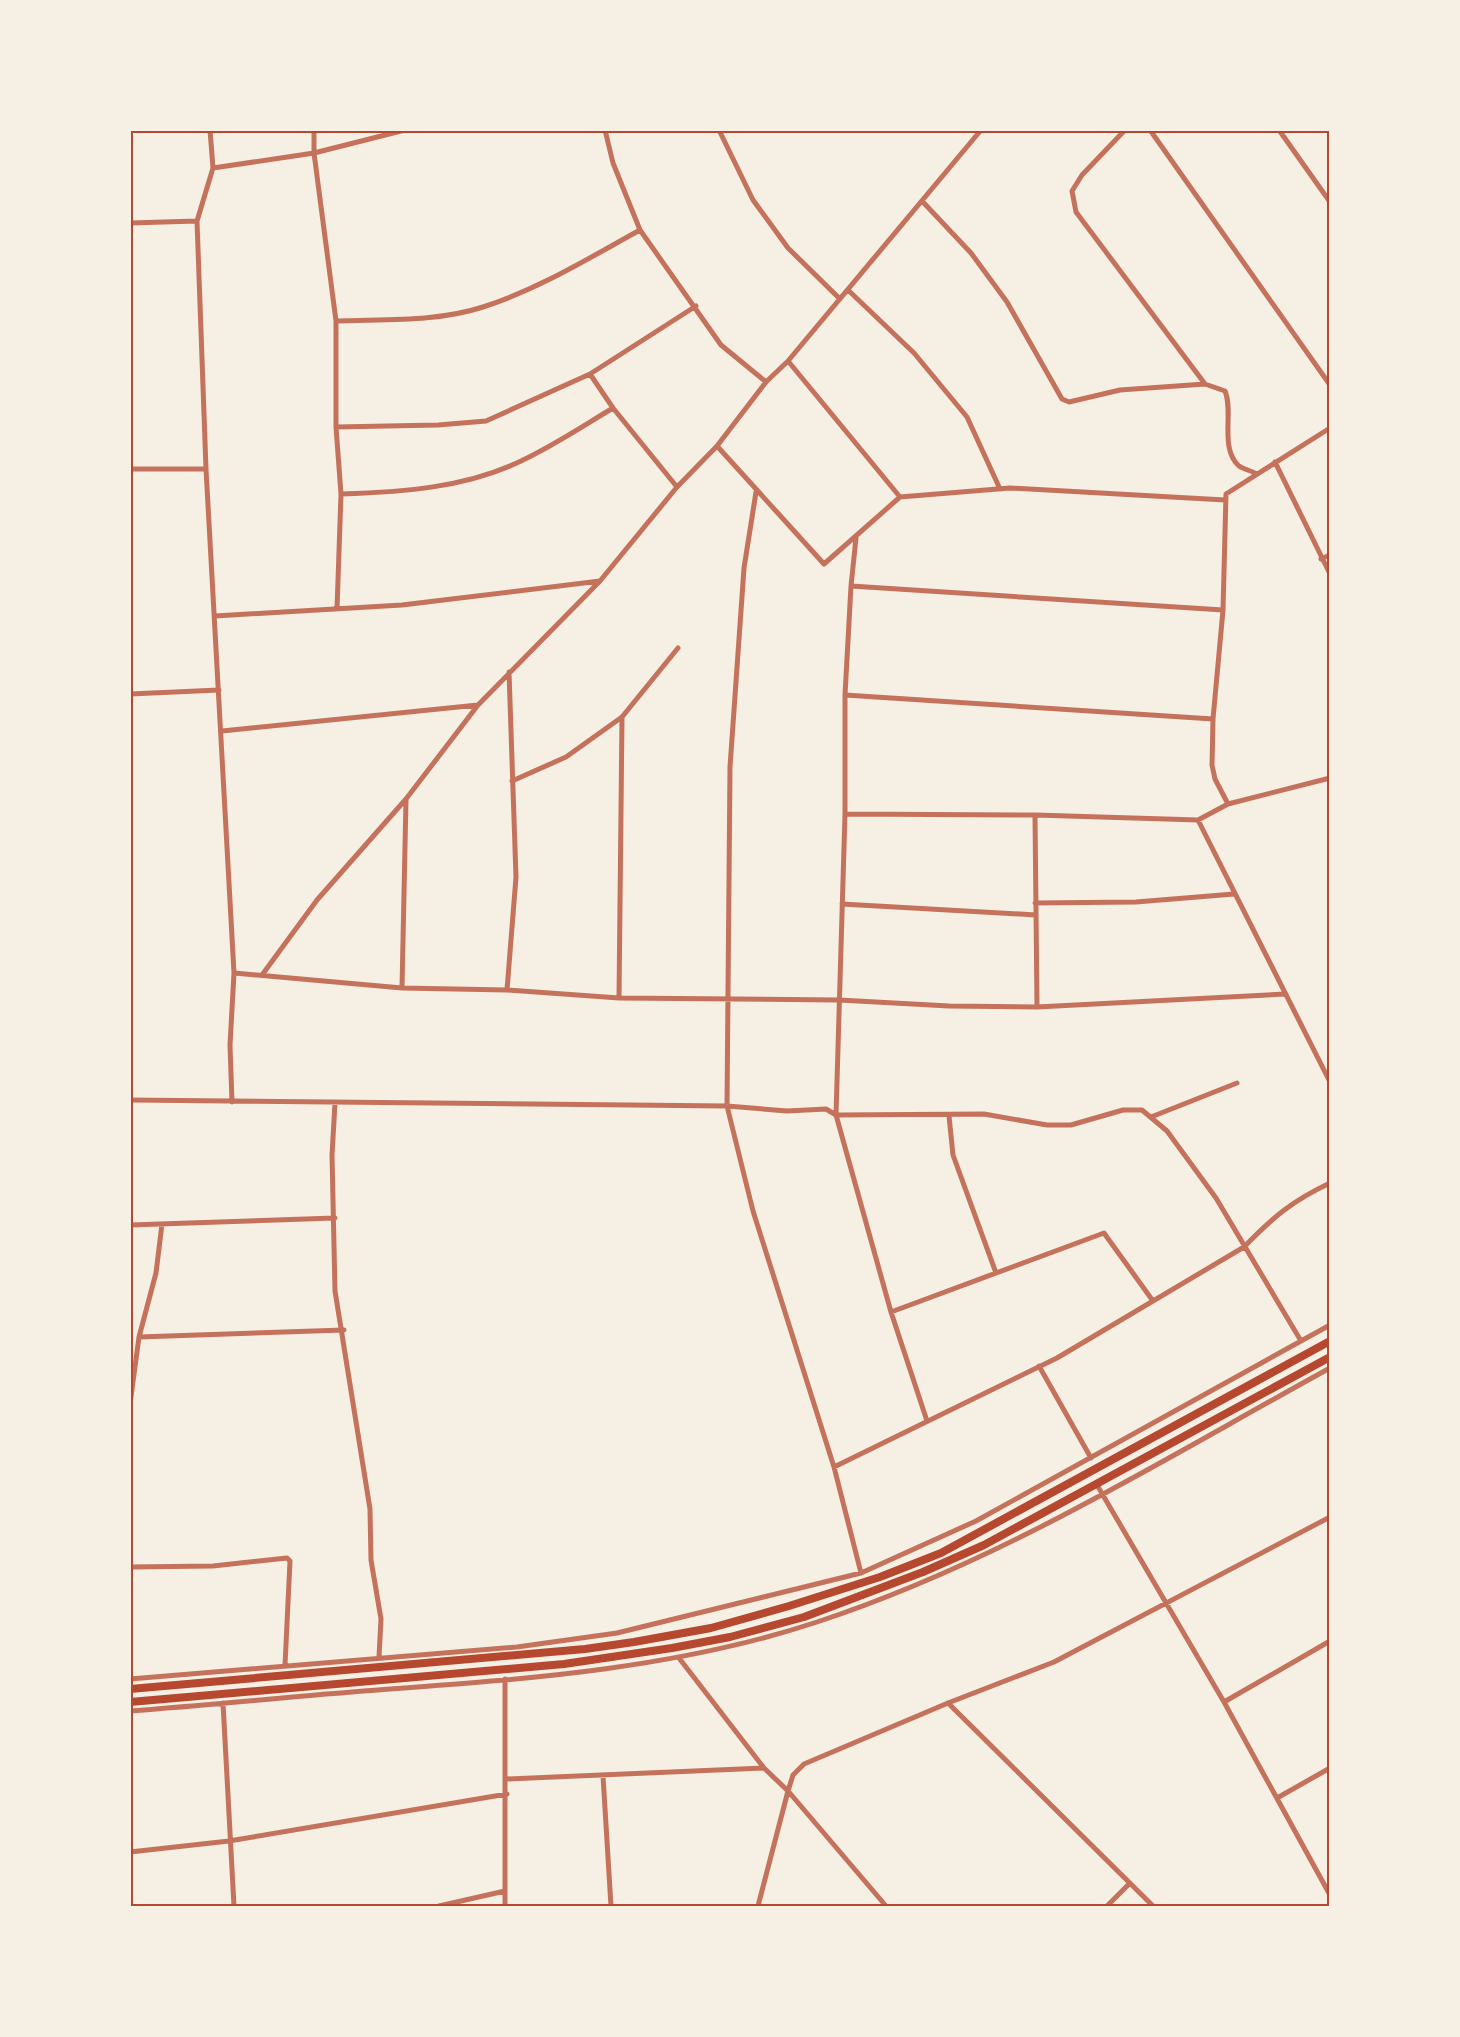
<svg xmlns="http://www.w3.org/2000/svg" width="1460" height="2037" viewBox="0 0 1460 2037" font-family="'Playfair Display',serif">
<rect width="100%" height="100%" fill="#f6efe4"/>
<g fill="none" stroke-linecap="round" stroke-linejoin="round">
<path stroke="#c5725c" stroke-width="5" d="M210,130L213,168L197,221L206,469L234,973L230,1045L232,1102
M314,130V153L336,321V427L341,494L337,609
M605,130L613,163L640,230L721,345L766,382
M719,130L753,200L788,248L840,299
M1125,130L1082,175L1072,191L1076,212L1205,384
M1150,130L1330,385
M1279,130L1330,202
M213,168L314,153L405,130
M922,201L971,253L1007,302L1062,399L1069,402L1120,390L1205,384L1225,391C1234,412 1219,448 1239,466C1243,469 1252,471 1257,474
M130,223L197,221
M848,290L914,353L967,417L1000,489
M336,321C385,319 437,322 483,307C539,289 589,258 640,230
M788,361L900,497L1010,488L1225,500
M613,408L677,487
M336,427L438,425L486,421L590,374L696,306
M717,446L824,564L900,497
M1275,462L1330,574
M130,469H206
M756,492L744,568L730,767L727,1106L753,1211L834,1467L861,1573
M341,494C402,492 465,488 521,461C553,446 583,426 613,408L590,374
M856,538L851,586L1223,610
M1321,559L1330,555
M851,586L845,695V814L1035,815L1198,820L1228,804L1330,778
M215,616L402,605L600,581
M130,694L219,690
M845,695L1213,719
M222,731L478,705
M512,781L566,757L622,717L678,648
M1228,804L1215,779L1212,765L1213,719L1223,610L1226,494L1330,428
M845,814L836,1115L891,1312L927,1421
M1035,815L1037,1007
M1198,820L1330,1082
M1035,903L1136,902L1234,894
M842,904L1036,915
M234,973L402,988L507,990L619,998L839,1000L949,1006L1037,1007L1285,994
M262,975L317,900L406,799L478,705L600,581L677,487L717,446L766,382L788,361L981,130
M402,988L406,799
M507,990L516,877L509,672
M619,998L622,717
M130,1100L727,1106L787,1111L826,1109L836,1115L984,1114L1047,1125H1071L1123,1110H1142L1167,1131L1216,1198L1301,1341
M335,1103L332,1155L335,1291L370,1509L371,1560L381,1619L379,1657
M949,1116L953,1155L996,1273
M1151,1117L1237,1083
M130,1225L335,1218
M891,1312L1104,1233L1153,1301
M139,1337L344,1330
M1039,1366L1091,1458
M130,1404L139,1337L156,1273L162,1224
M834,1467L1057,1358L1244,1247C1273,1217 1292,1201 1330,1183
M1097,1485L1224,1702L1330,1895
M130,1567L213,1566L287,1558L290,1561L285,1665
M679,1658L764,1768L788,1791L886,1906
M130,1679L517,1647L617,1633L861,1573L976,1521L1330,1325
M505,1679V1906
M1224,1702L1330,1641
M223,1703L234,1906
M948,1703L1153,1906
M130,1711C213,1705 295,1696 378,1690C526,1679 675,1669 817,1622C1000,1562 1162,1460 1330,1368
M603,1776L611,1906
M507,1779L764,1768
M1277,1798L1330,1768
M130,1852L229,1841L507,1794
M439,1906L505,1891
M758,1906L788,1791L793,1775L804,1764L948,1703L1054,1662L1330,1517
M1107,1906L1129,1884"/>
<path stroke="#b5482f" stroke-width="8" d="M130,1689L585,1649L634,1642L711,1628L789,1606L880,1577L941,1553L1330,1341
M130,1702L564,1664L672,1648L730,1637L804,1617L923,1572L984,1545L1330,1357"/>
</g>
<rect width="1460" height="2037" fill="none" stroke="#f6efe4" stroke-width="264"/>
<rect x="132" y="132" width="1196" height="1773" fill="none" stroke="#b5482f" stroke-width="2"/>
</svg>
